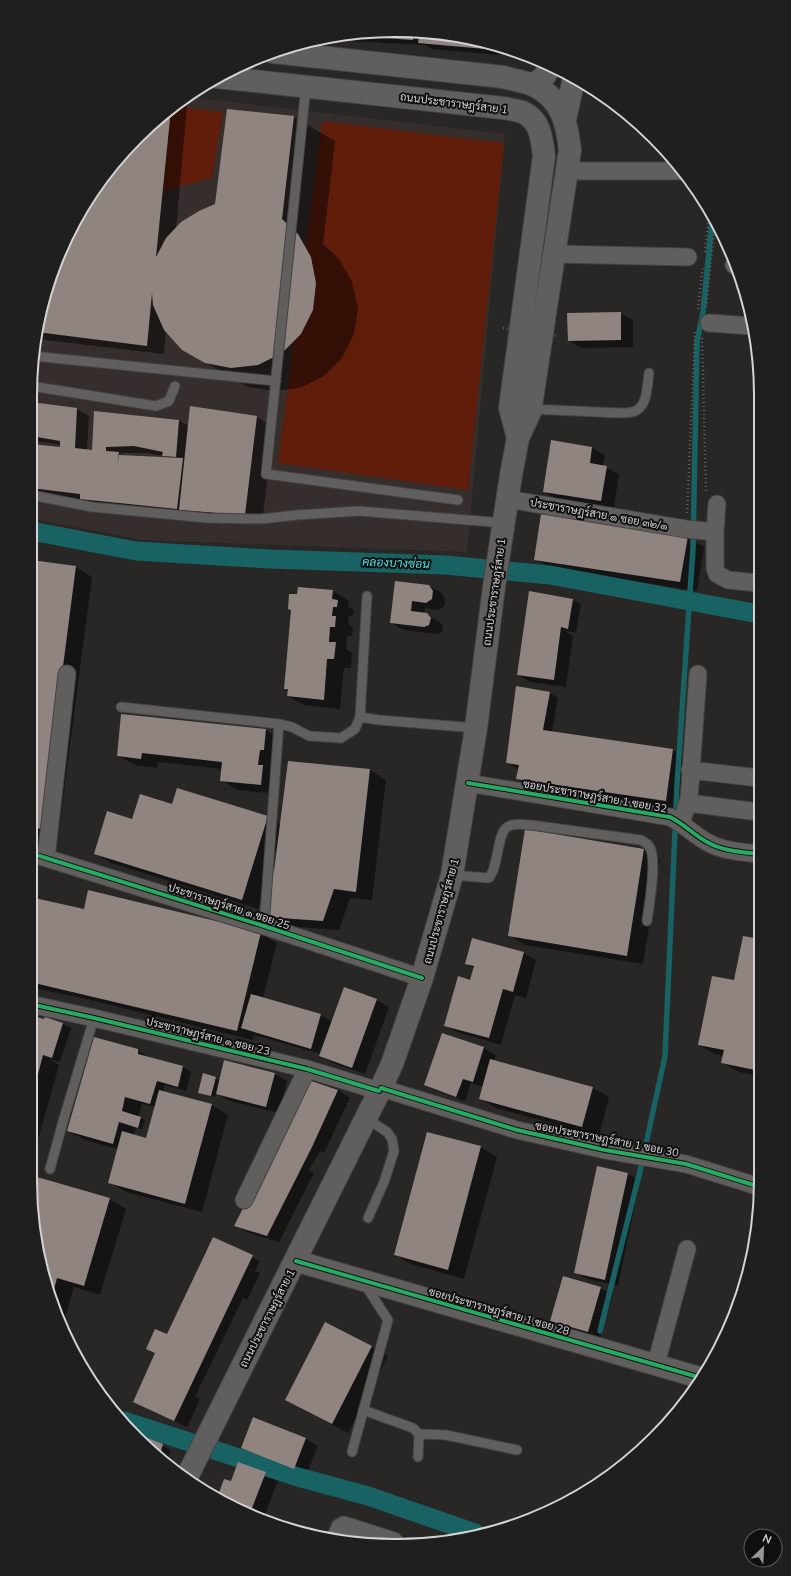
<svg xmlns="http://www.w3.org/2000/svg" width="791" height="1576" viewBox="0 0 791 1576" font-family="Mulish,Sarabun,sans-serif">
<rect width="100%" height="100%" fill="#282726"/>
<path fill="#362e2c" d="M187,97L505,134L467,552L144,540L31,519V372L42,301L68,234L105,173L154,121Z"/>
<path fill="#601d0a" d="M175,106L223,112L212,178L163,191L171,109Z
M322,121L504,143L468,490L278,463Z"/>
<path fill="#0007" fill-rule="evenodd" d="M419,31L490,42L537,60L516,59L510,55V56L432,49L425,45L346,41L337,36L348,33Z
M181,102L187,106L176,229L216,205L294,117L335,141L323,244L339,259L352,282L358,308L354,334L342,358L324,376L300,388L274,391L248,387L182,349L166,330L164,354L45,340L41,338L40,353L34,352L42,301L68,234L105,173L154,121Z
M620,313L633,320V347L581,348L569,341Z
M31,403L77,409L89,416L87,450L93,451L95,412L179,421L189,426L257,417L273,427L262,524L197,519L31,495V445L61,448V445L31,440ZM119,453H147L164,456L168,459L123,456Z
M552,442L592,448L605,455L603,466L619,474L614,508L557,499L544,492Z
M687,537L704,547L697,591L551,568L535,559Z
M31,561L76,567L92,577L58,837L30,834Z
M396,582L429,586L442,593L445,599V606L439,610L425,608L424,614L440,622L443,626L442,632L437,634L404,630L391,623Z
M299,588L333,591L349,601L348,607L354,610L353,616H349L348,624L353,627L352,636H347L346,649L352,653L351,668H344L340,709L304,705L288,696L289,690L285,688Z
M573,600L581,604L576,633L565,631L573,636L566,687L530,682L518,675Z
M550,693L558,698L552,732L673,750L689,760L682,810L534,788L518,779L519,770L507,762Z
M122,715L266,730L282,740L277,794L238,790L221,780L222,769L158,762L157,768L135,765L118,756Z
M289,762L370,770L386,780L372,900L350,898L339,930L284,926L267,916L275,872L277,847L258,909L111,863L95,853L133,820L173,805L267,817L281,825Z
M644,850L660,859L643,964L525,945L509,935Z
M30,898L84,910L260,933L277,943L263,998L321,1015L332,1022L377,1000L389,1007L365,1074L333,1063L320,1056L321,1054L254,1035L253,1040L82,998L30,987Z
M760,940V1076L739,1072L722,1063L724,1056L715,1054L699,1045Z
M524,953L536,960L526,998L515,995L501,1045L457,1032L445,1025L471,981L474,968L466,964Z
M30,1016L45,1021L63,1024L71,1028L60,1062L48,1059L59,1065L36,1147L30,1146Z
M443,1035L484,1048L496,1055L494,1061L593,1088L609,1097L599,1136L496,1108L480,1098L483,1087L471,1083L465,1101L433,1089L425,1085Z
M137,1050L153,1059L183,1067L191,1072L186,1091L165,1085L163,1092L212,1105L228,1115L202,1212L126,1192L109,1182L118,1149L85,1140L68,1131ZM142,1104L156,1107L147,1139L133,1136L136,1128L142,1129L145,1120L138,1117Z
M275,1074L287,1081L279,1113L230,1101L216,1093L215,1097L203,1094L204,1075L220,1080Z
M308,1081L338,1090L350,1098L324,1153L320,1151L309,1170L314,1173L279,1242L247,1232L235,1225Z
M481,1147L497,1157L464,1279L411,1264L395,1255Z
M598,1167L628,1174L640,1181L618,1286L587,1279L575,1272Z
M30,1176L109,1199L126,1209L100,1295L74,1287L63,1324L49,1298Z
M213,1238L260,1261L255,1271L260,1273L247,1300L243,1298L195,1397L200,1399L187,1427L134,1402L168,1336L207,1248L211,1250L212,1249L208,1247Z
M600,1288L613,1295L600,1338L564,1328L552,1320Z
M371,1347L388,1356L348,1433L286,1400Z
M254,1418L306,1439L318,1446L306,1475L254,1455L242,1448Z
M142,1437L171,1450L167,1460Z
M265,1473L278,1480L263,1520L250,1515L218,1498L232,1483Z"/>
<g fill="none" stroke-linecap="round" stroke-linejoin="round">
<path stroke="#186264" stroke-width="5.5" d="M600,1331L641,1167L665,1056L677,785L693,548L697,342L703,312L712,220"/>
<path stroke="#186264" stroke-width="19" d="M31,531L136,551L270,559L446,565L550,575L759,614
M124,1421L298,1477L368,1496L475,1533"/>
</g>
<path fill="#908480" d="M414,31L413,40L341,35L348,33Z
M420,31L490,42L498,45L497,50L418,43Z
M503,47L517,53L503,52Z
M171,109L156,257L166,238L181,222L199,211L215,204L227,109L294,116L282,219L298,234L311,257L316,283L313,310L301,334L282,353L258,365L231,368L205,363L182,350L164,330L153,305L152,293L147,346L37,332L42,301L68,234L105,173L154,121Z
M621,312V340L568,341L567,313Z
M31,402L77,408L75,448L92,450L94,411L179,420L176,457L162,456L163,452L134,446L106,447V451L119,452L117,467L119,455L183,458L177,509L80,499V494L31,488V444L60,447V441L31,436Z
M190,406L257,416L245,515L179,510Z
M551,440L592,447L590,463L607,466L601,501L543,492Z
M541,514L688,536L680,582L534,560Z
M31,560L76,566L42,829L30,827Z
M395,581L429,585L433,591L432,599L426,603L412,601L411,611L427,613L431,618L429,625L424,627L390,623Z
M298,587L333,590L332,599L338,600L337,607H333L332,616H336L335,627H330L329,642H336L334,659H327L324,700L287,696L288,689H284L291,610L288,609L289,594H297Z
M529,591L573,599L568,629L561,627L554,680L517,675Z
M516,686L550,692L543,730L673,749L666,801L516,779L519,765L506,763Z
M121,714L266,729L264,750H260L258,765H263L261,785L220,781L222,762L142,753L141,759L117,756Z
M288,761L370,769L356,892L334,889L323,921L266,917L270,871H274Z
M177,788L268,816L242,900L94,854L107,811L132,819L140,794L172,804Z
M525,829L644,849L627,956L508,936Z
M88,890L261,932L237,1031L30,982V897L84,909Z
M743,936L760,939V1071L721,1063L724,1050L698,1045L712,976L734,980Z
M472,938L524,952L513,992L503,989L489,1038L444,1026L458,976L470,980L474,966L465,964Z
M344,987L377,999L352,1068L319,1056Z
M251,994L321,1014L311,1049L241,1028Z
M30,1015L44,1019L45,1017L63,1023L52,1058L43,1055L31,1101Z
M442,1033L484,1047L473,1082L463,1079L456,1097L424,1085Z
M94,1037L138,1049V1054L183,1066L178,1087L157,1081L150,1104L125,1097L122,1111L141,1117L138,1128L119,1122L113,1144L67,1131Z
M490,1059L593,1087L582,1127L479,1099Z
M224,1060L275,1073L266,1107L216,1094Z
M203,1073L216,1077L211,1096L198,1093Z
M308,1080L338,1090L312,1147L267,1236L234,1226Z
M159,1090L212,1104L185,1204L108,1183L122,1131L146,1138Z
M427,1132L481,1146L448,1270L394,1255Z
M597,1166L628,1173L605,1280L574,1273Z
M30,1175L110,1198L84,1286L57,1278L51,1301Z
M213,1237L253,1255L174,1421L133,1402L155,1353L146,1349L155,1329L167,1334Z
M563,1276L601,1287L588,1332L550,1321Z
M325,1322L372,1346L332,1424L285,1400Z
M253,1417L306,1438L294,1469L241,1448Z
M140,1435L163,1444L160,1454Z
M238,1462L266,1472L250,1513L239,1509L217,1498L224,1479L231,1481Z"/>
<g fill="none" stroke-linecap="round" stroke-linejoin="round">
<defs>
<path id="service" d="M306,86L266,474L458,500
M33,356L276,381
M31,386L156,406L169,401L175,386
M530,409L619,413C623,413 628,413 632,412C648,409 647,386 649,373
M31,495L92,507L207,518L261,519L297,515L359,511L504,523
M367,596L360,717L379,720L476,728
M121,707L279,724L292,727L309,736L341,738L355,729L360,717
M452,875L489,878C499,865 497,836 506,828C513,822 524,825 531,825L641,840C644,842 647,843 649,846C658,858 649,905 647,921
M264,926L279,724
M366,1118L387,1132L392,1139L394,1151L384,1182L368,1218
M50,1169L64,1118L94,1018
M363,1410L413,1428L419,1434L418,1457
M419,1434L446,1435L517,1450
M352,1452L388,1320L364,1283"/>
<path id="minor" d="M567,171H683
M554,254L688,257
M734,265L736,266
M709,323L752,326
M507,499L686,529L715,532V568L717,574L728,580L759,583
M715,532L717,504
M690,770L759,778
M468,783L670,817C684,824 694,835 707,842C722,851 742,852 759,854
M688,803L759,812
M681,823L689,799L698,674
M30,853L264,926L422,978
M46,858L67,674
M30,1004L94,1018L307,1069L379,1091
M381,1088L517,1130L605,1150L686,1164L760,1187
M244,1200L307,1069
M656,1364L687,1249
M335,1539L340,1527L344,1525L394,1541"/>
<path id="tertiary" d="M296,1261L698,1377"/>
<path id="secondary" d="M217,77L503,108C509,109 516,110 522,112C540,119 542,139 544,156L510,408L518,438
M533,85L544,77L551,65
M565,120L574,78
M186,1479L381,1088L392,1064L422,978L452,875L476,728L494,587L511,475L518,438L530,412L570,150C567,122 561,98 533,85C524,81 513,80 503,77L273,52"/>
</defs>
<use href="#service" stroke="#444242" stroke-width="11"/>
<use href="#minor" stroke="#444242" stroke-width="19"/>
<use href="#tertiary" stroke="#444242" stroke-width="23"/>
<use href="#secondary" stroke="#444242" stroke-width="24"/>
<path stroke="#5f5e5e" stroke-width="2.5" stroke-dasharray="1 3" stroke-linecap="butt" d="M705,252L709,214
M706,307L715,224
M698,309L703,266
M702,338L706,491
M687,513L695,332"/>
<use href="#service" stroke="#605f5e" stroke-width="9"/>
<use href="#minor" stroke="#605f5e" stroke-width="17"/>
<use href="#tertiary" stroke="#605f5e" stroke-width="21"/>
<use href="#secondary" stroke="#605f5e" stroke-width="22"/>
<path stroke="#5f5e5e" stroke-width="2.5" stroke-dasharray="1 3" stroke-linecap="butt" d="M503,328L557,336"/>
<defs>
<path id="cycleway" d="M468,783L670,817C684,824 694,835 707,842C722,851 742,852 759,854
M30,853L264,926L422,978
M30,1004L94,1018L307,1069L379,1091
M381,1088L517,1130L605,1150L686,1164L760,1187
M296,1261L698,1377"/>
</defs>
<use href="#cycleway" stroke="#100f0f" stroke-width="6"/>
<use href="#cycleway" stroke="#26ab63" stroke-width="4"/>
</g>
<g text-anchor="middle" stroke-width="4" stroke-linejoin="round" paint-order="stroke">
<g font-size="11" fill="#d4d2d2" stroke="#100f0f">
<text transform="translate(454 103) rotate(7)" y="4">ถนนประชาราษฎร์สาย 1</text>
<text transform="translate(599 514) rotate(10)" y="4">ประชาราษฎร์สาย ๑ ซอย ๓๒/๑</text>
<text transform="translate(494 592) rotate(-82)" y="4">ถนนประชาราษฎร์สาย 1</text>
<text transform="translate(595 796) rotate(10)" y="4">ซอยประชาราษฎร์สาย 1 ซอย 32</text>
<text transform="translate(229 906) rotate(18)" y="4">ประชาราษฎร์สาย ๑ ซอย 25</text>
<text transform="translate(441 911) rotate(-75)" y="4">ถนนประชาราษฎร์สาย 1</text>
<text transform="translate(208 1036) rotate(14)" y="4">ประชาราษฎร์สาย ๑ ซอย 23</text>
<text transform="translate(607 1139) rotate(11)" y="4">ซอยประชาราษฎร์สาย 1 ซอย 30</text>
<text transform="translate(499 1311) rotate(16)" y="4">ซอยประชาราษฎร์สาย 1 ซอย 28</text>
<text transform="translate(267 1318) rotate(-63)" y="4">ถนนประชาราษฎร์สาย 1</text>
</g>
<g font-size="12" font-style="italic" fill="#4ee1e5" stroke="#100f0f">
<text transform="translate(396 563) rotate(2)" y="4">คลองบางซ่อน</text>
</g>
</g>
<path d="M0 0H791V1576H0ZM395 37H396A358 358 0 0 1 754 395V1181A358 358 0 0 1 396 1539H395A358 358 0 0 1 37 1181V395A358 358 0 0 1 395 37Z" fill="#201f1f" fill-rule="evenodd"/>
<path fill="none" stroke="#d4d2d2" stroke-width="2" d="M395 37H396A358 358 0 0 1 754 395V1181A358 358 0 0 1 396 1539H395A358 358 0 0 1 37 1181V395A358 358 0 0 1 395 37Z"/>
<g transform="translate(763 1548) rotate(24)"><circle r="19" fill="#100f0f" stroke="#5e5d5d"/>
<path d="M0-3L7 15L0 10L-7 15Z" fill="#989696"/>
<text y="-6" font-size="11" font-weight="bold" text-anchor="middle" fill="#d4d2d2">N</text>
</g>
</svg>
